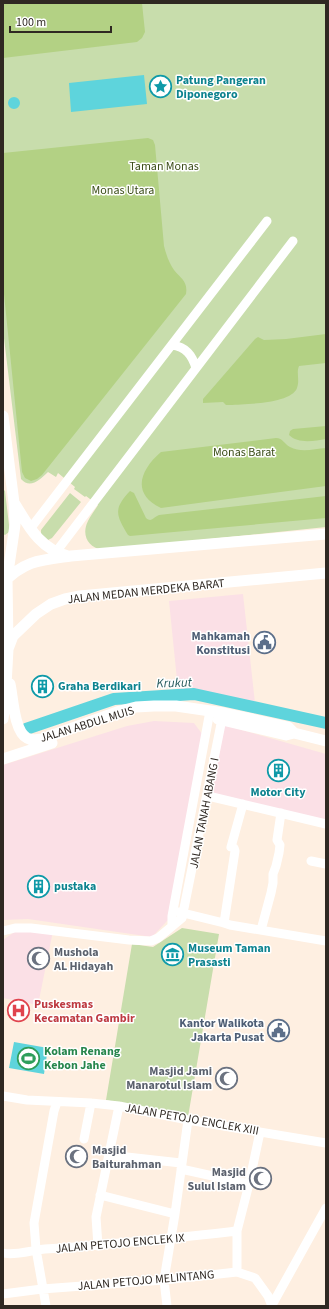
<svg xmlns="http://www.w3.org/2000/svg" width="329" height="1309" viewBox="0 0 329 1309" font-family="'Source Sans 3',sans-serif">
<rect width="100%" height="100%" fill="#feefe1"/>
<path fill="#fbe0e6" d="M243,594L255,703L210,692L178,690L169,601Z
M154,721L194,723L203,735L168,920L152,937L28,919L3,920V765L127,726Z
M224,725L326,754V825L208,798Z
M20,928L53,931L38,1005L3,998V940Z"/>
<path fill="#c8ddac" d="M3,3H326V527L102,550C88,547 81,535 88,521C91,515 95,510 98,505L86,496L85,497L74,489L75,487L58,473L56,477L48,472C40,480 30,489 21,479L3,330Z
M3,489L5,491L9,525V532L5,535L3,534Z
M70,493L81,502L52,538L48,540L41,534V530Z
M182,928L219,934L188,1117L106,1100L132,944L153,947Z"/>
<path fill="#b3d184" d="M3,3H142L145,32L142,38L137,42L3,58Z
M148,138L153,140L155,145L164,246C166,254 169,263 174,270C181,279 188,281 186,294L42,475L37,479L31,481L25,478L22,472L3,284V153Z
M326,334V363L299,366C296,373 300,380 297,388C291,404 245,404 230,405H226L223,402L203,403V399L255,339L258,337L264,340L286,339Z
M326,426V439C314,441 298,444 289,435L290,431L293,429Z
M276,438C283,438 284,444 290,447C301,453 314,449 326,448V486L161,508C131,494 140,470 161,452Z
M130,491L134,493L146,518C152,523 153,517 159,515L326,496V518L130,536L128,535C116,515 113,509 130,491Z"/>
<path fill="#5ed4dc" d="M144,75L147,104L71,112L69,83Z
M8 103a6 6 0 1 1 12 0a6 6 0 1 1-12 0Z
M14,1042L48,1048L44,1074L9,1068Z"/>
<g fill="none" stroke-linecap="round" stroke-linejoin="round">
<path stroke="#5ed4dc" stroke-width="12" d="M26,729L114,699L194,694L326,723"/>
<path stroke="#fff" stroke-width="9" d="M172,345C186,347 192,355 196,368
M30,529L267,221
M56,552L293,241
M208,796L326,824
M311,861L326,864
M179,912L224,923L230,925L326,941
M224,923L235,851L234,848L231,847L243,804
M172,926V916L210,711
M261,930L271,893L273,883V874L276,866L279,853L280,845L277,840L281,813
M3,931L15,928H31L129,940L151,941L158,938L182,918L223,714
M3,1096L27,1100L91,1103L119,1106L188,1120L326,1143
M84,1139L91,1103
M109,1155L181,1163
M181,1169L249,1184
M100,1195L175,1214
M98,1246L96,1217L119,1106
M3,1253C14,1256 33,1250 45,1249C110,1245 173,1238 237,1231
M237,1272V1231L249,1184L260,1132
M3,1294L42,1289L164,1280L237,1272L255,1278L268,1296L272,1306
M272,1305L326,1208
M46,1306L36,1249L34,1223L54,1111L57,1102
M167,1306L164,1280L175,1214L188,1120"/>
<path stroke="#fff" stroke-width="11" d="M3,416L14,503L15,525L7,579L8,644
M15,504C29,527 40,549 68,556
M3,583C25,560 41,560 71,556L326,534
M10,684C13,697 14,731 27,738C32,741 37,740 42,739L120,711L136,707L154,706H176L224,713L288,727L294,733
M3,719L5,704L8,649L13,636L36,614L51,604L65,599L80,596L326,573
M218,719L286,735L294,733L326,741
M3,759L52,743"/>
</g>
<defs>
<symbol id="sight-ring" viewBox="-11 -11 22 22"><circle r="9.5" fill="#fff" stroke="#0f9aa8" stroke-width="1.5"/><path d="M0-6L1.8-2.2L6-1.7L2.9 1.2L3.7 5.4L0 3.3L-3.7 5.4L-2.9 1.2L-6-1.7L-1.8-2.2Z" fill="#0f9aa8"/></symbol>
<symbol id="civic-ring" viewBox="-11 -11 22 22"><circle r="9.5" fill="#fff" stroke="#5c6f8a" stroke-width="1.5"/><path d="M-.6-6.5H3V-4.5H.6V-3L4-1V1h2V6H-6V1h2V-1L-.6-3ZM-1.2 2.5V6h2.4V2.5Z" fill="#5c6f8a"/></symbol>
<symbol id="building-ring" viewBox="-11 -11 22 22"><circle r="9.5" fill="#fff" stroke="#0f9aa8" stroke-width="1.5"/><path d="M-4-6H4V6H1V3H-1V6H-4ZM-2.5-4.3h1.7v1.8h-1.7ZM.8-4.3h1.7v1.8H.8ZM-2.5-1h1.7V.8h-1.7ZM.8-1h1.7V.8H.8Z" fill="#0f9aa8"/></symbol>
<symbol id="museum-ring" viewBox="-11 -11 22 22"><circle r="9.5" fill="#fff" stroke="#0f9aa8" stroke-width="1.5"/><path d="M0-6L6-3V-2H-6V-3ZM-5-1h2V3h-2ZM-1-1h2V3h-2ZM3-1h2V3H3ZM-6 4H6V6H-6Z" fill="#0f9aa8"/></symbol>
<symbol id="mosque-ring" viewBox="-11 -11 22 22"><circle r="9.5" fill="#fff" stroke="#6b7280" stroke-width="1.5"/><path d="M3.5-4.9A6 6 0 1 0 3.5 4.9A5 5 0 1 1 3.5-4.9Z" fill="#6b7280"/></symbol>
<symbol id="hospital-ring" viewBox="-11 -11 22 22"><circle r="9.5" fill="#fff" stroke="#e0444e" stroke-width="1.5"/><path d="M-5-5h3v3.5h4V-5h3V5h-3V1.5h-4V5h-3Z" fill="#e0444e"/></symbol>
<symbol id="stadium-ring" viewBox="-11 -11 22 22"><circle r="9.5" fill="#fff" stroke="#2e9e5b" stroke-width="1.5"/><path d="M0-5a6.5 5 0 1 0 0 10a6.5 5 0 1 0 0-10ZM-3.5-1.8h7v3.6h-7Z" fill="#2e9e5b"/></symbol>
</defs>
<g fill-rule="evenodd">
<use href="#sight-ring" x="148" y="74" width="25" height="25"/>
<use href="#civic-ring" x="252" y="630" width="25" height="25"/>
<use href="#building-ring" x="30" y="674" width="25" height="25"/>
<use href="#building-ring" x="266" y="758" width="25" height="25"/>
<use href="#building-ring" x="26" y="874" width="25" height="25"/>
<use href="#museum-ring" x="160" y="942" width="25" height="25"/>
<use href="#mosque-ring" x="26" y="946" width="25" height="25"/>
<use href="#hospital-ring" x="6" y="998" width="25" height="25"/>
<use href="#civic-ring" x="266" y="1018" width="25" height="25"/>
<use href="#stadium-ring" x="16" y="1046" width="25" height="25"/>
<use href="#mosque-ring" x="214" y="1066" width="25" height="25"/>
<use href="#mosque-ring" x="64" y="1144" width="25" height="25"/>
<use href="#mosque-ring" x="248" y="1166" width="25" height="25"/>
</g>
<g text-anchor="middle" stroke-width="3" stroke-linejoin="round" paint-order="stroke">
<g font-size="12" font-weight="bold" fill="#0d838f" stroke="#fff" text-anchor="start">
<text x="176" y="84">Patung Pangeran<tspan x="176" dy="14">Diponegoro</tspan></text>
<text x="58" y="690">Graha Berdikari</text>
<text x="278" y="796" text-anchor="middle">Motor City</text>
<text x="54" y="890">pustaka</text>
<text x="188" y="952">Museum Taman<tspan x="188" dy="14">Prasasti</tspan></text>
</g>
<g font-size="12" fill="#3a4c16" stroke="#fff">
<text x="164" y="170">Taman Monas</text>
<text x="123" y="194">Monas Utara</text>
<text x="244" y="456">Monas Barat</text>
</g>
<g font-size="12" fill="#2f2822" stroke="#fff">
<text transform="translate(146 591) rotate(-6)" y="4">JALAN MEDAN MERDEKA BARAT</text>
<text transform="translate(87 724) rotate(-17)" y="4">JALAN ABDUL MUIS</text>
<text transform="translate(204 813) rotate(-79)" y="4">JALAN TANAH ABANG I</text>
<text transform="translate(192 1119) rotate(10)" y="4">JALAN PETOJO ENCLEK XIII</text>
<text transform="translate(120 1243) rotate(-5)" y="4">JALAN PETOJO ENCLEK IX</text>
<text transform="translate(146 1280) rotate(-5)" y="4">JALAN PETOJO MELINTANG</text>
</g>
<g font-size="12" font-weight="bold" fill="#4e5e75" stroke="#fff" text-anchor="end">
<text x="250" y="640">Mahkamah<tspan x="250" dy="14">Konstitusi</tspan></text>
<text x="264" y="1027">Kantor Walikota<tspan x="264" dy="14">Jakarta Pusat</tspan></text>
</g>
<g font-size="12" font-weight="bold" fill="#5b616d" stroke="#fff" text-anchor="start">
<text x="54" y="956">Mushola<tspan x="54" dy="14">AL Hidayah</tspan></text>
<text x="212" y="1075" text-anchor="end">Masjid Jami<tspan x="212" dy="14">Manarotul Islam</tspan></text>
<text x="92" y="1154">Masjid<tspan x="92" dy="14">Baiturahman</tspan></text>
<text x="246" y="1176" text-anchor="end">Masjid<tspan x="246" dy="14">Sulul Islam</tspan></text>
</g>
<g font-size="12" font-weight="bold" fill="#be3a42" stroke="#fff" text-anchor="start">
<text x="34" y="1008">Puskesmas<tspan x="34" dy="14">Kecamatan Gambir</tspan></text>
</g>
<g font-size="12" font-weight="bold" fill="#27864d" stroke="#fff" text-anchor="start">
<text x="44" y="1055">Kolam Renang<tspan x="44" dy="14">Kebon Jahe</tspan></text>
</g>
<g font-size="13" font-style="italic" fill="#285b5e" stroke="#fff">
<text transform="translate(174 682) rotate(-2)" y="5">Krukut</text>
</g>
</g>
<rect width="329" height="1309" fill="none" stroke="#2f2822" stroke-width="8"/>
<path d="M10 26v6h101v-6" fill="none" stroke="#2f2822" stroke-width="2"/>
<text x="16" y="26" font-size="12" fill="#2f2822" stroke="#ffffff" stroke-width="3" paint-order="stroke">100 m</text>
</svg>
